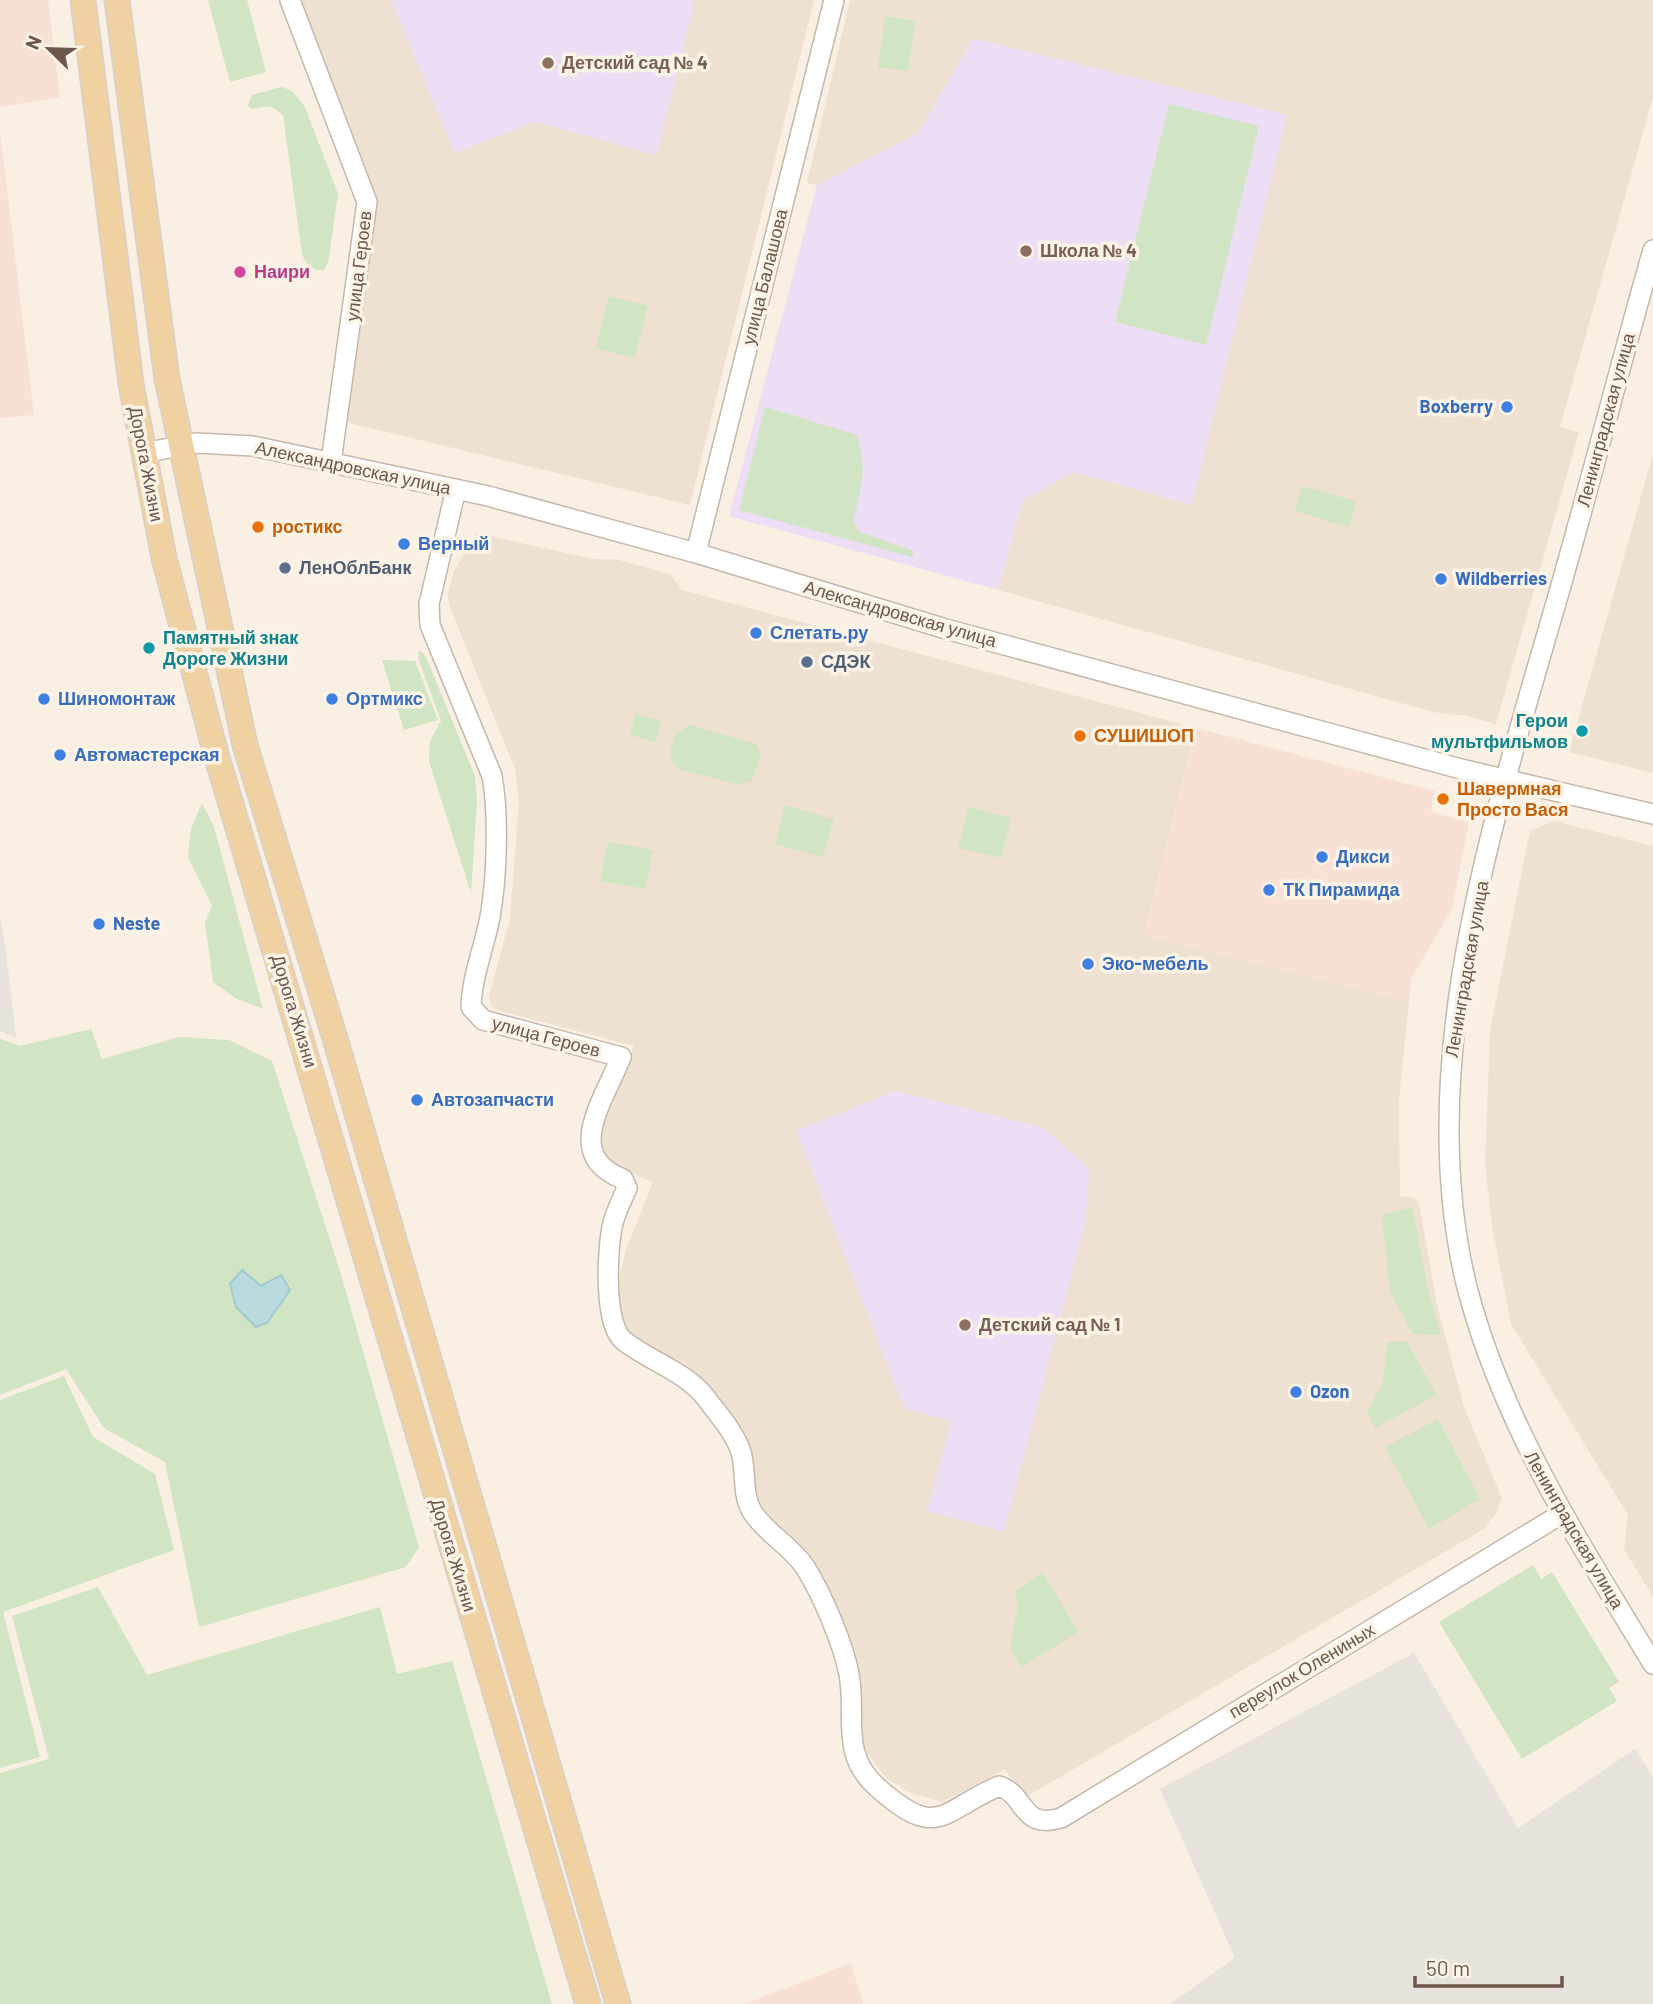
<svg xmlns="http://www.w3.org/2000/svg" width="1653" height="2004" viewBox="0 0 1653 2004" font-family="Barlow,sans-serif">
<rect width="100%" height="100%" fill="#f9efe2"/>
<path fill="#efe1d1" d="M300,0H814L690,505L345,422L377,200Z
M850,0H1653V97L1560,427L1579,432L1496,724L1467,716L1433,712L998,590L1023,501L1073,471L1191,505L973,38L918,133L817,185L807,183Z
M1653,454V773L1569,752Z
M476,533L593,559H615L670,574L682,590L1196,728L1144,935L1409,1002L1399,1099L1400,1196L1414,1198L1419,1203L1437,1305L1464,1407L1502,1498L1495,1515L1484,1529L1024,1798L1005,1769L943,1802L911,1793L885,1777L864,1748L859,1675L851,1649L759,1511L750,1447L740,1428L713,1390L684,1362L646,1347L630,1337L623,1323L618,1281L626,1250L653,1182L612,1165L604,1158L599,1136L634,1046L497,1010L491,1005L489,996L510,919L519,801L515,769L449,605L448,593L454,571Z
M1554,821L1653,846V1597L1624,1549L1628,1515L1511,1324L1492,1226L1485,1164L1490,1031L1530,831Z"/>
<path fill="#f8e0d7" d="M0,0H48L60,97L0,107Z
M0,130L34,415L0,418Z
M1196,728L1435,791L1431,812L1469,822L1452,909L1411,979L1409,1002L1144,935Z
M851,1963L863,2004H745Z"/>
<path fill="#e8e2dc" d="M0,917L5,944L16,1038L0,1031Z
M1414,1653L1518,1828L1635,1749L1653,1777V2004H1170L1235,1958L1160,1789Z"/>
<path fill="#ecdff5" d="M397,0H690L694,4L657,155L534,122L455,153L391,2Z
M973,38L1287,115L1192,505L1073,472L1023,501L998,590L729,516L817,185L918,133Z
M895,1091L1042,1127L1090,1169L1085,1224L1004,1532L927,1511L951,1421L904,1408L796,1131Z"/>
<path fill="#d1e4c3" d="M208,0H247L266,72L230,82Z
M885,16L915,21L908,71L878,67Z
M282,87L292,91L305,107L338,194L328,263L324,270C311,271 306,265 302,254L283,115L271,106L251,109L248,105L252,95Z
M1169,104L1259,126L1206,345L1115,322Z
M609,296L648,306L635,358L596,348Z
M765,407L857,435C867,468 862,487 853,521L860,532L914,551L912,557L739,510Z
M1302,486L1356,501L1349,527L1295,511Z
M421,651L426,657L475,776L477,800L471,893L429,761L430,741L441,721L419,661L418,653Z
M382,660L415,661L438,720L404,730Z
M635,714L661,721L656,742L630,735Z
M690,725L756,744L761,755L752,781L739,785L679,769C666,759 671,748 675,734Z
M202,803L214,827L263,1009L235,998L213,982L205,922L212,906L188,857L191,829Z
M785,805L834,819L823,857L775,844Z
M968,807L1011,818L1001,858L958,848Z
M608,842L653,850L645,889L600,881Z
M91,1029L102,1059L179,1037L229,1040L272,1061L340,1271L419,1547L406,1567L199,1627L165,1462L104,1428L66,1369L0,1395V1039L20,1046Z
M1412,1207L1427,1285L1441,1335L1413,1334L1390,1292L1382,1215Z
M1387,1342H1407L1437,1395L1375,1428L1367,1413L1383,1381Z
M64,1376L93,1437L155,1474L174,1550L3,1612L40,1757L0,1768V1400Z
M1438,1419L1480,1499L1429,1529L1385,1447Z
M1533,1565L1541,1579L1552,1572L1619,1682L1609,1688L1617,1701L1522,1759L1439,1622Z
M1043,1573L1079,1632L1021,1667L1010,1649L1017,1610L1016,1590Z
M98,1587L147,1675L380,1607L397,1674L452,1661L552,2004H0V1773L49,1759L12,1616Z"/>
<path fill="#b9dbdf" stroke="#a1cad0" stroke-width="2" d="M242,1270L261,1286L281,1275L290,1290L267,1323L256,1327L236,1307L230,1284Z"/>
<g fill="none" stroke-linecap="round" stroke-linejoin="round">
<defs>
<path id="minor" d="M290,0L367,202L331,462
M1653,250C1620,365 1591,481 1558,596C1496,812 1410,1066 1468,1291C1504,1427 1581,1545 1653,1664
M143,453L196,443L253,446L488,496L696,553L946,629L1461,769L1653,814
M456,489L429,604L430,625L492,776C499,814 497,878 490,917C484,948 472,976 471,1007L483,1020L621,1057C604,1101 562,1155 623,1179L627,1188C622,1200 616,1211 613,1223C607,1247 603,1325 624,1341C651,1362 685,1371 706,1398C718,1414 735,1433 741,1452C747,1472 741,1495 753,1513C767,1534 791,1546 805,1567C822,1594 843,1643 849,1674C857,1717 839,1754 878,1788C939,1842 942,1810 999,1786C1027,1795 1020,1830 1061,1818L1563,1513
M696,553L834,0"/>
<path id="major" d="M83,0L131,384L164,558L216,754L588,2004
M117,0L167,379L245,745L334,1035L618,2004"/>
</defs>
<use href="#minor" stroke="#c7b7ab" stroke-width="22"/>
<use href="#major" stroke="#d6d0cd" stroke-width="27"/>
<use href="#minor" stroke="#fff" stroke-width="19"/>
<use href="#major" stroke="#f0d1a2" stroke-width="24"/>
</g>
<g fill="#8d6e63" stroke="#fcf3e7" stroke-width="2.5">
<circle cx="548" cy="63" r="7"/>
<circle cx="1026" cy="251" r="7"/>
<circle cx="965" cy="1325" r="7"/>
</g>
<circle fill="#d1479c" stroke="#fcf3e7" stroke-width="2.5" cx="240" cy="272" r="7"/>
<g fill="#3f7fe0" stroke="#fcf3e7" stroke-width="2.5">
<circle cx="1507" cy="407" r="7"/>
<circle cx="404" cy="544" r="7"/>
<circle cx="1441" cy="579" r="7"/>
<circle cx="756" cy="633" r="7"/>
<circle cx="44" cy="699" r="7"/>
<circle cx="332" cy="699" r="7"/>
<circle cx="60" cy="755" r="7"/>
<circle cx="1322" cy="857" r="7"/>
<circle cx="1269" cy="890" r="7"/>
<circle cx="99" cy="924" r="7"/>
<circle cx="1088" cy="964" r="7"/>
<circle cx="417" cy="1100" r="7"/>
<circle cx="1296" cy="1392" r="7"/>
</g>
<g fill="#e8710a" stroke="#fcf3e7" stroke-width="2.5">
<circle cx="258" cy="527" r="7"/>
<circle cx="1080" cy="736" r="7"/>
<circle cx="1443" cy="799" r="7"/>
</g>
<g fill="#5c6f8a" stroke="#fcf3e7" stroke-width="2.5">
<circle cx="285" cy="568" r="7"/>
<circle cx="807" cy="662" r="7"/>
</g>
<g fill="#0f9aa8" stroke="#fcf3e7" stroke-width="2.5">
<circle cx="149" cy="648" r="7"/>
<circle cx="1582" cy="731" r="7"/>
</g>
<g text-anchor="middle" stroke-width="7" stroke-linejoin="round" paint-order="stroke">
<g font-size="18" font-weight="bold" fill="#785e54" stroke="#fcf3e7" text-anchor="start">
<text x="562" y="69">Детский сад № 4</text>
<text x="1040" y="257">Школа № 4</text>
<text x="979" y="1331">Детский сад № 1</text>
</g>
<g font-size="18" fill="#6d574c" stroke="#fcf3e7">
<text transform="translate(359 266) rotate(-83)" y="6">улица Героев</text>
<text transform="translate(765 277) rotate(-76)" y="6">улица Балашова</text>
<text transform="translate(1606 420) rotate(-75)" y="6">Ленинградская улица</text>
<text transform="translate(146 464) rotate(79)" y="6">Дорога Жизни</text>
<text transform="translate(353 468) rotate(12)" y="6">Александровская улица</text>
<text transform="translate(900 614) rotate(16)" y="6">Александровская улица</text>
<text transform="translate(1467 969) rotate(-80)" y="6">Ленинградская улица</text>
<text transform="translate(294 1011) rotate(73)" y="6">Дорога Жизни</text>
<text transform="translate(546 1037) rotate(15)" y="6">улица Героев</text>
<text transform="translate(1574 1530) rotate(60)" y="6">Ленинградская улица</text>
<text transform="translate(453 1555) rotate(73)" y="6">Дорога Жизни</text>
<text transform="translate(1302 1671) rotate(-31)" y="6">переулок Олениных</text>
</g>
<g font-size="18" font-weight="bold" fill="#b23c85" stroke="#fcf3e7" text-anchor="start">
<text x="254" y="278">Наири</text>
</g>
<g font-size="18" font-weight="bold" fill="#366cbe" stroke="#fcf3e7" text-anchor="start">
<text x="1493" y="413" text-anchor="end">Boxberry</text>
<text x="418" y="550">Верный</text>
<text x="1455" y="585">Wildberries</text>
<text x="770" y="639">Слетать.ру</text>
<text x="58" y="705">Шиномонтаж</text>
<text x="346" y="705">Ортмикс</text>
<text x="74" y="761">Автомастерская</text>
<text x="1336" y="863">Дикси</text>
<text x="1283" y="896">ТК Пирамида</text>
<text x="113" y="930">Neste</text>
<text x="1102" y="970">Эко-мебель</text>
<text x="431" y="1106">Автозапчасти</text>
<text x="1310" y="1398">Ozon</text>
</g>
<g font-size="18" font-weight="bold" fill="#c56008" stroke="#fcf3e7" text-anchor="start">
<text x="272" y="533">ростикс</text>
<text x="1094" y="742">СУШИШОП</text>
<text x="1457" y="795">Шавермная<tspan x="1457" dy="21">Просто Вася</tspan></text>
</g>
<g font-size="18" font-weight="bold" fill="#4e5e75" stroke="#fcf3e7" text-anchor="start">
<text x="299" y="574">ЛенОблБанк</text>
<text x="821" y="668">СДЭК</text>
</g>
<g font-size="18" font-weight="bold" fill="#0d838f" stroke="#fcf3e7" text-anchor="start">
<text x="163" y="644">Памятный знак<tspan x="163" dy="21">Дороге Жизни</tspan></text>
<text x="1568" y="727" text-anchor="end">Герои<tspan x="1568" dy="21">мультфильмов</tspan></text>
</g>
</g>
<g transform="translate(49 49) rotate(293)" stroke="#fcf3e7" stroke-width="5" paint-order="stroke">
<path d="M0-5L12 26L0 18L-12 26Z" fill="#6d574c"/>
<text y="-10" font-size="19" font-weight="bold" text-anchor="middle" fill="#6d574c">N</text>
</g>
<path d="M1415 1976v10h147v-10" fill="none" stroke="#6d574c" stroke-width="3.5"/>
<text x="1426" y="1976" font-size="21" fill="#6d574c" stroke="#fcf3e7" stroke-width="5" paint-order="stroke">50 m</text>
</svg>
